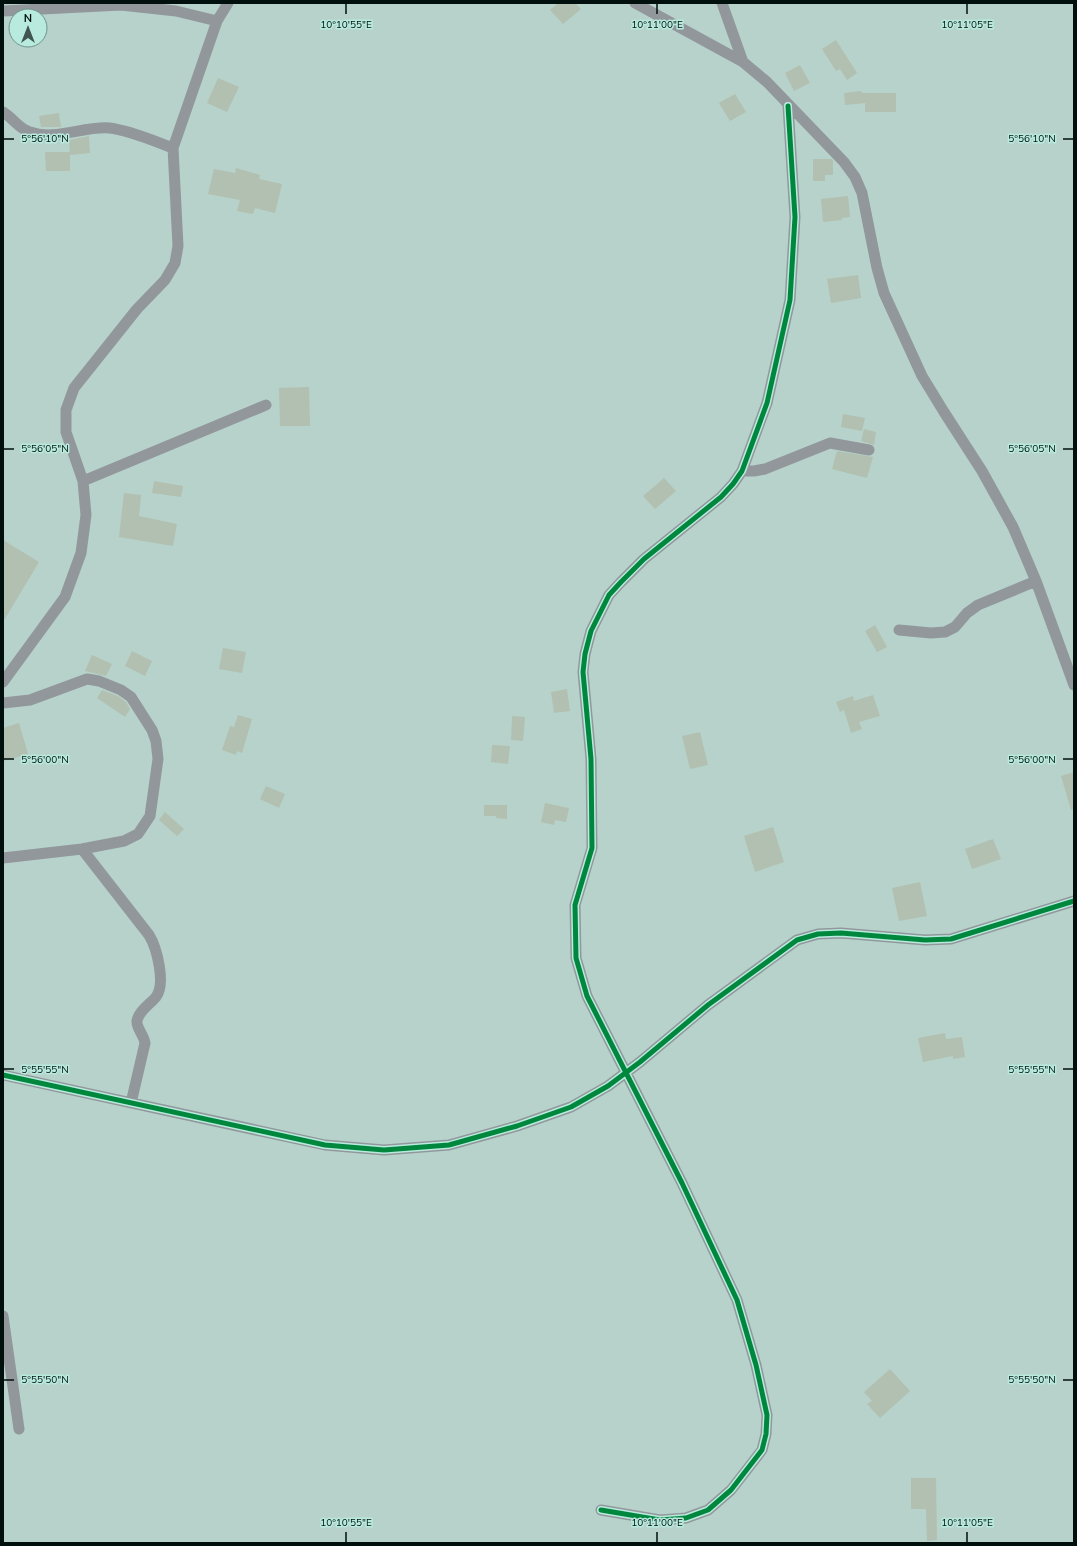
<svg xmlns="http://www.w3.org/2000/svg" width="1077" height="1546" viewBox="0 0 1077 1546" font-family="Mulish,sans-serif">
<rect width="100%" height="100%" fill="#b7d2cb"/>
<path fill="#b1c0b0" d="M558,3H575L581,9L563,24L550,10Z
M836,40L857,73L847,80L840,69L836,71L822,49Z
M800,65L810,83L794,91L785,73Z
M218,78L239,87L227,112L207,103Z
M861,91L862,93H896V112H865V103L845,105L844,93Z
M735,94L746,112L730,121L719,103Z
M59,113L61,127H41L39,116Z
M89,136L90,153L70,155L69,140Z
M45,152H70V171H46Z
M813,159H832L833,161V175H825V181H813Z
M236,168L260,175L259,179L282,184L275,213L255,208L253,214L237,211L240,200L208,194L214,169L235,173Z
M848,196L850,217L842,218V220L823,222L821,199Z
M858,275L861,298L831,303L827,279Z
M309,387L310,426H280L279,388Z
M843,414L865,418L862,431L841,427Z
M864,429L876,432L874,445L861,441Z
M837,451L873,457L867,478L832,469Z
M664,478L676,491L655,509L643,496Z
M154,481L183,486L181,497L152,493Z
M124,493L141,495L139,516L177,524L173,546L119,537Z
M3,540L39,562L3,622Z
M875,625L887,647L877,652L865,631Z
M223,648L246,652L242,673L219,669Z
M132,651L152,661L145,676L125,666Z
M92,655L112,664L106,676L85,671Z
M567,689L570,711L554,713L551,692Z
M102,690L118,696L126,702L130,709L125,717L97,698Z
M873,695L880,716L859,722L862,729L851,733L844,710L840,712L836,702L853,696L854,701Z
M238,715L252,719L242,753L237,751L236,755L222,750L230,726L234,727Z
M512,716L525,717L523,741L511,740Z
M19,723L28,754L3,761V728Z
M700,732L708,765L690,769L682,736Z
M492,745L510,746L508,764L491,762Z
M1074,772V809L1071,810L1061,776Z
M266,786L285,794L279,808L260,799Z
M545,803L569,808L566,822L555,820L554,825L541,822Z
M484,805H507V819L496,818V816H484Z
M165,812L184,829L177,836L159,820Z
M773,827L784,862L755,872L744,836Z
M993,839L1001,859L972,869L965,849Z
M920,882L927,916L899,921L892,888Z
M945,1033L946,1039L962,1037L965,1057L953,1059V1056L923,1062L918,1038Z
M890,1369L910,1391L880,1418L867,1404L872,1401L864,1392Z
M911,1478H936L937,1540L927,1541L926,1509H911Z"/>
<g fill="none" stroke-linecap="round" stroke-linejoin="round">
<path stroke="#92979b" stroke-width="11" d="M635,3L743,62L767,82L844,162L855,177L862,193L877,268L884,293L922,376L944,412L982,471L1013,527L1036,581L1074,685
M722,3L743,62
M3,11L121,5L176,11L217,21
M3,112C13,118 19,129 30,132C54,141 84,126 109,128C129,130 154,141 173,148
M742,471H754L765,469L830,443L869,450
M83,481L266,405
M899,630L931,633L945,632L955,627L967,613L978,605L1036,581
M3,682L65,597L81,553L86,515L83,481L66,432V410L74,388L137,309L165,280L175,263L178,246L173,148L217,21L228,3
M3,703L30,700L87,679L99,681L121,690L131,697L152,730L156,741L158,759L150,816L138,834L124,841L82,849L3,858
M82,849L149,935C157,948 166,984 156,997C150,1004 138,1012 137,1021C136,1028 144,1035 145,1043L131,1103
M3,1075L325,1145L384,1150L449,1145L517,1126L571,1107L608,1086L640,1062L708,1005L797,940L818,934L841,933L925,940L951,939L1074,901
M3,1316L19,1429
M601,1510L660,1520L686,1518L708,1510L731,1490L762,1450L766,1434L767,1415L756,1365L737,1300L682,1183L587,996L576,958L575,905L592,848L591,759L583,672L585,654L591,631L609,595L621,582L644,559L721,497L733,484L742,471L767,403L790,300L795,217L788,106"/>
<defs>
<path id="cycleway" d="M3,1075L325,1145L384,1150L449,1145L517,1126L571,1107L608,1086L640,1062L708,1005L797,940L818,934L841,933L925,940L951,939L1074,901
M601,1510L660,1520L686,1518L708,1510L731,1490L762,1450L766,1434L767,1415L756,1365L737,1300L682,1183L587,996L576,958L575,905L592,848L591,759L583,672L585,654L591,631L609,595L621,582L644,559L721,497L733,484L742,471L767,403L790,300L795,217L788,106"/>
</defs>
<use href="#cycleway" stroke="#b8ebde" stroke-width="8"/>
<use href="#cycleway" stroke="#00873e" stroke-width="5"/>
</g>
<path fill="none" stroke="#01100d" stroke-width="1.5" d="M346,4V14M657,4V14M967,4V14M4,139H14M1063,139H1073M4,449H14M1063,449H1073M4,759H14M1063,759H1073M4,1069H14M1063,1069H1073M4,1380H14M1063,1380H1073M346,1532V1542M657,1532V1542M967,1532V1542"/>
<g font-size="10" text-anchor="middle" fill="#01100d" stroke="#b8ebde" stroke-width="3" stroke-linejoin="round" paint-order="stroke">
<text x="346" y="28">10°10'55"E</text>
<text x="657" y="28">10°11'00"E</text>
<text x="967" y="28">10°11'05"E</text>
<text x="45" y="142">5°56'10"N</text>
<text x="1032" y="142">5°56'10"N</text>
<text x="45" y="452">5°56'05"N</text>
<text x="1032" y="452">5°56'05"N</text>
<text x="45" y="763">5°56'00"N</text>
<text x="1032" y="763">5°56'00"N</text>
<text x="45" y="1073">5°55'55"N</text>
<text x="1032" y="1073">5°55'55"N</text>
<text x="45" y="1383">5°55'50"N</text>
<text x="1032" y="1383">5°55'50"N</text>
<text x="346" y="1526">10°10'55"E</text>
<text x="657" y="1526">10°11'00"E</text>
<text x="967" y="1526">10°11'05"E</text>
</g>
<rect width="1077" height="1546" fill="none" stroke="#01100d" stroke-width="8"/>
<g transform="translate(28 28)"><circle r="19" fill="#b8ebde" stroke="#6f938a"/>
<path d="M0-3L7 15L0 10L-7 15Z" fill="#415450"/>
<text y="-6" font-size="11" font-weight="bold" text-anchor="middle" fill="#01100d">N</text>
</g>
</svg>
